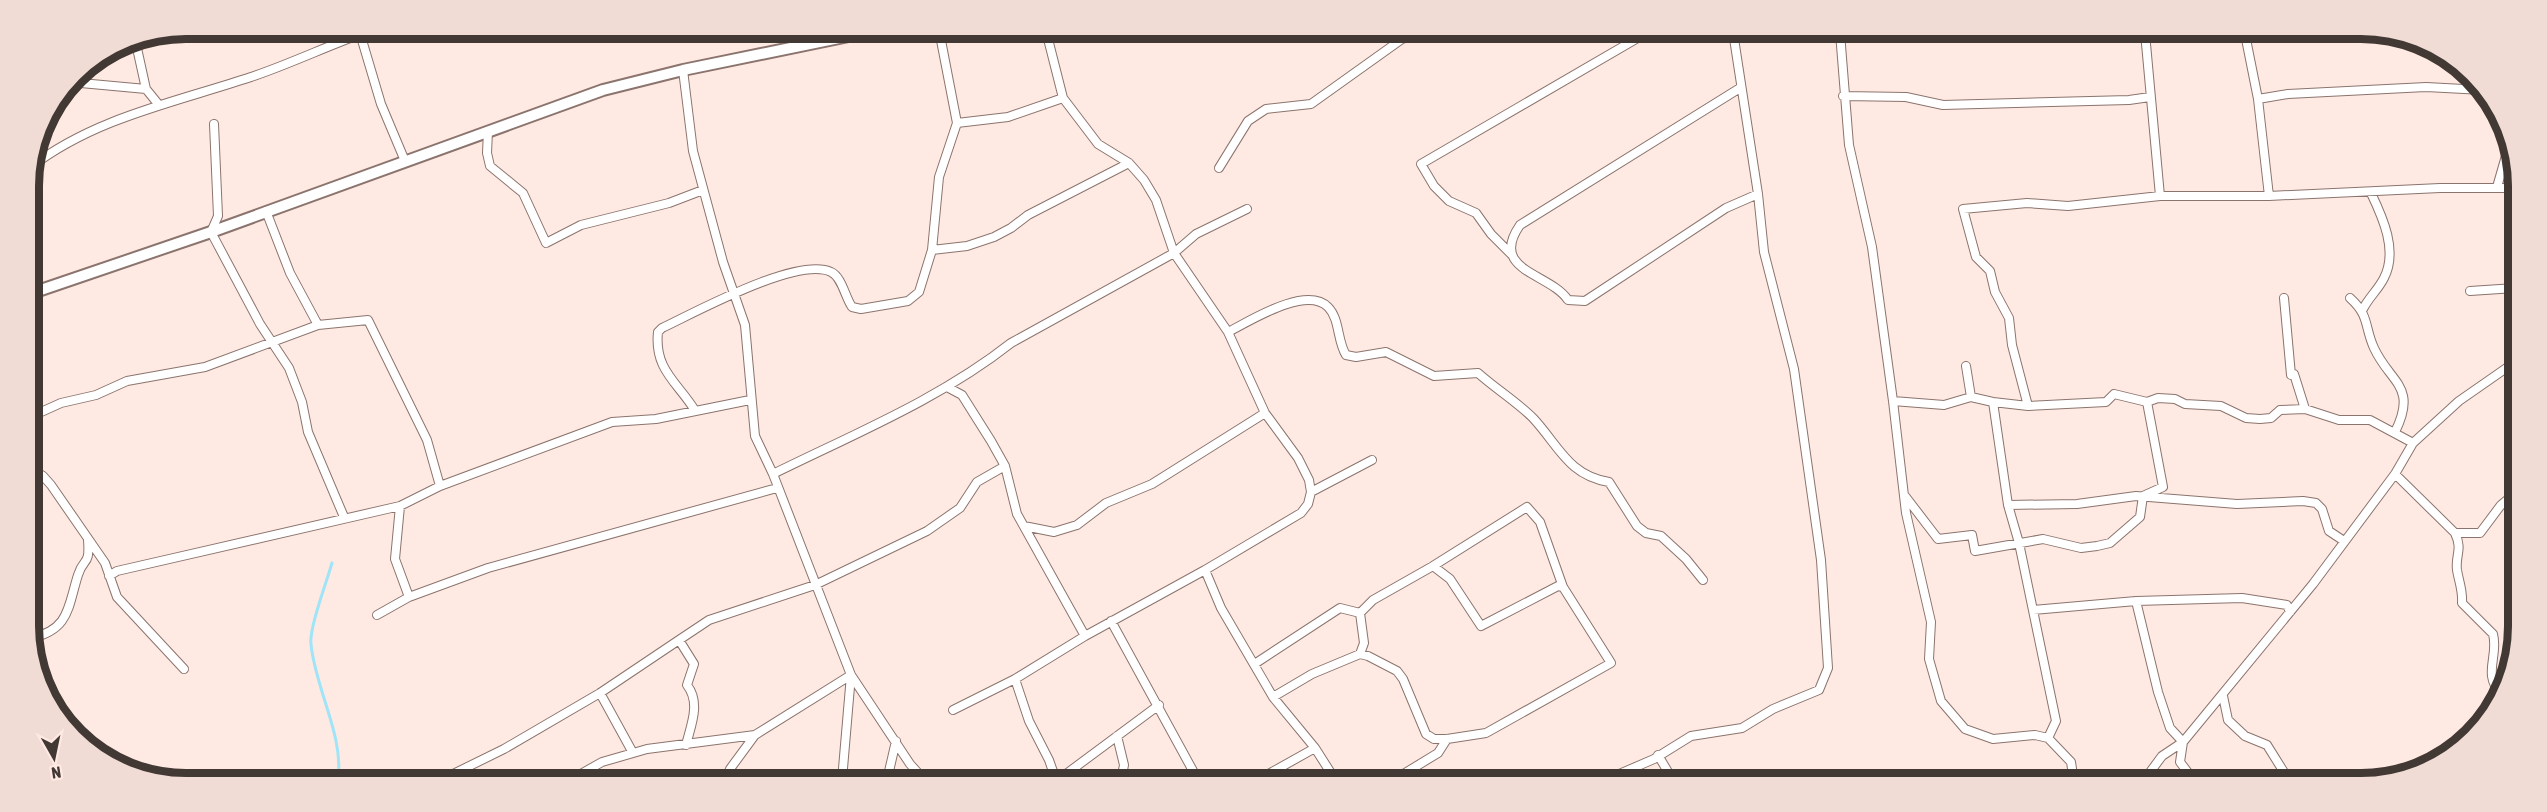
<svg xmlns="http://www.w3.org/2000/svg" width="2547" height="812" viewBox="0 0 2547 812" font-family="'Asap Condensed',sans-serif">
<rect width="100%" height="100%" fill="#ffeae3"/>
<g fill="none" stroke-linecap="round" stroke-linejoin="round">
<path stroke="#a0e4f8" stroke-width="3" d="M332,563C327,581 309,628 311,644C315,688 344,736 338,778"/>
<defs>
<path id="street" d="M359,30L381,104L405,161
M1046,31L1063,98L1098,144L1129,163L1144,180L1156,200L1174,253L1228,332L1265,413L1298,458L1309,480L1311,492L1308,504L1301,513L1205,570L1221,608L1273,697L1315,748L1336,781
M1840,33L1849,145L1872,247L1893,401
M2145,33L2160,196
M2245,34L2258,99L2269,196
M135,39L146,89L159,105
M683,70L693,151L723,262L745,325L755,436L773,474L851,675L910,764L920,775L929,780
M70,82L146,89
M1740,88L1520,225C1488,271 1550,273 1568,300L1585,301L1726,208L1758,194
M1843,96L1906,97L1943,105L2129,100L2150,97
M2258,99L2288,94L2426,87L2483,90
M957,123L1008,117L1063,98
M214,124L218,216L211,232L260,324L289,368L302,402L308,432L344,517
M488,131L487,153L490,166L523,193L546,243L581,225L669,203L703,190
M31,167C94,118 176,102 251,77C293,63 333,43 375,29
M1219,168L1248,121L1266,109L1311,104L1402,39L1426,32
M2497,187L2508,149L2506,135
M266,211L290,273L318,325
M932,250L967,246L994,237L1011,228L1028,215L1129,163
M1512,255L1491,234L1476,213L1449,201L1434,186L1421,164L1648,32
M2470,291L2515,288
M2284,298L2291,375L2294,374L2305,409
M2350,298C2370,316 2364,326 2374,348C2390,383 2418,386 2395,432
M2363,309C2369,297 2378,290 2384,278C2398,251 2383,218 2371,193
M1228,332C1250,321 1306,285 1328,307C1340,319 1337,341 1346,355L1356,357L1386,352L1434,376L1478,373C1496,389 1517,402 1533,418C1559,446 1568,475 1609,482L1637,526L1646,533L1661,536L1686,559L1703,580
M1966,366L1971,397L1993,402L2008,505L2019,543L2056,721L2048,738
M947,387L962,395L991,441L1005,466L1017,514L1085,636L1205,570
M1971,397L1944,405L1893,401L1906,513L1931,622L1929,659L1941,701L1965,729L1993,739L2035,735L2048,738L2071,762L2074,782
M1993,402L2028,406
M2147,402L2114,394L2106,402L2028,406L2012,345L2009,318L1995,292L1990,271L1976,257L1963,209L2027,203L2068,206L2160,196H2269L2440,188H2515
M694,409C677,382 654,369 658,332L662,328C696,312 798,256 831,272C842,277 845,297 852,307L861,309L908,301L919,292L932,250L939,177L957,123L939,30
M30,417L61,403L96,395L127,381L205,367L318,325L368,320L427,440L440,486
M30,468L43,476L51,485L105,563L117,597L184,669
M773,474C854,434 940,399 1011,343L1174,253L1196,234L1247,209
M2395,474L2455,533C2463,550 2455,555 2457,570C2459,582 2463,591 2462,603L2493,634C2499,656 2482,674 2501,694
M1311,492L1372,460
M1905,496L1938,539L1972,535L1975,551L2043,539L2081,548L2097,546L2110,543L2140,517L2143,496
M2143,496L2163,487L2147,402L2158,398L2175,399L2185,404L2221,406L2246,418L2260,419L2271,418L2280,410L2305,409L2339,420H2370L2413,443
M2008,505L2077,504L2136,496L2237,504L2303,501L2316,503L2322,509L2329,531L2344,541
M400,506L395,559L409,597
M1024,526L1054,532L1077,525L1106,503L1152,484L1265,413
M2455,533H2480L2501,505L2514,494
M1433,566L1527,507L1540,522L1563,587
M109,576L117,571L400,506L440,486L612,422L656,419L750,400
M2033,610L2136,601
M377,615L409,597L488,568L777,488
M1111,621L1198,780
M31,638C70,630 68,606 78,575C84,556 90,567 88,540
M679,640L709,620L815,585L927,531L960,508L977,482L1005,466
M1256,663L1340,608L1360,613
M1015,679L1029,721L1049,760L1056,780
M600,693L679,640L694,664L687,685C701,703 691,725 686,745
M2223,696L2228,720L2245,736L2267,745L2287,777L2298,783
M1273,697L1312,674L1360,654L1368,656L1397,671L1403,679L1426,734L1434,739H1447L1486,733L1611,663L1563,587L1558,586L1481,626L1450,579L1433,566L1373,600L1360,613L1364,643L1360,654
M57,709L79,737
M953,710L1015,679L1085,636
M1117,736L1124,765L1121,780
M1658,755L1674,782
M443,779L504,749L600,693L633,753
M572,779L602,762L647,749L755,735L851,675
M726,779L730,769L755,735
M842,780L851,675
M887,780L896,741
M1058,780L1159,705
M1256,781L1315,748
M1392,781L1438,753L1447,739
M1603,781L1654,759L1691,736L1742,728L1773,709L1819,690L1828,668L1821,560L1794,369L1764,252L1758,194L1733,32
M2142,783L2162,756L2183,742L2170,728L2158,692L2136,601L2242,598L2287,605L2290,612
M2196,783L2180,762L2183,742L2313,584L2395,474L2413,443L2459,401L2515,362"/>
<path id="secondary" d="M29,294L211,232L603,90L683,70L878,30"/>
</defs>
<use href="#street" stroke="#8b746d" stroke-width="10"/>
<use href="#secondary" stroke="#8b746d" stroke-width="14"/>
<use href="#street" stroke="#fff" stroke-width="8"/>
<use href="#secondary" stroke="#fff" stroke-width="10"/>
</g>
<path d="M0 0H2547V812H0ZM186 39H2361A147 147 0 0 1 2508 186V626A147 147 0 0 1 2361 773H186A147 147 0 0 1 39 626V186A147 147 0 0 1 186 39Z" fill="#f0dcd5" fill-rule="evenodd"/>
<path fill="none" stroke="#423834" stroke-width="8" d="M186 39H2361A147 147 0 0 1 2508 186V626A147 147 0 0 1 2361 773H186A147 147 0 0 1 39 626V186A147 147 0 0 1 186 39Z"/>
<g transform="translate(54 758) rotate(171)" stroke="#ffeae3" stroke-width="4.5" paint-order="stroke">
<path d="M0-4.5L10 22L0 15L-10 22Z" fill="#423834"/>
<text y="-9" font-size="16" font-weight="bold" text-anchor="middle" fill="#423834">N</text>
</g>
</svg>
